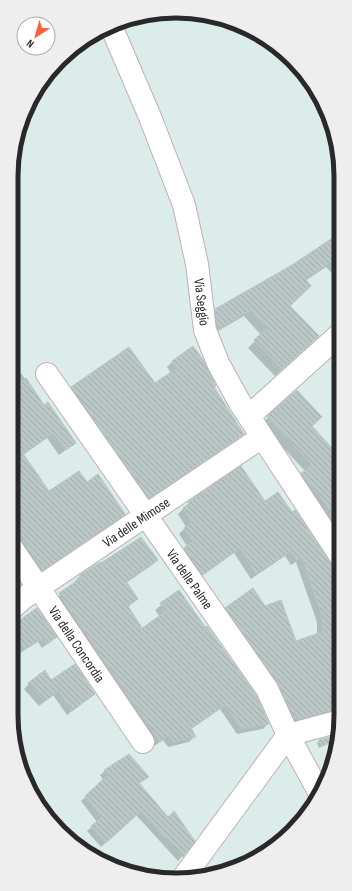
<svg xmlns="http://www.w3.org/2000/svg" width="352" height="891" viewBox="0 0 352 891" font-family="'Sofia Sans Condensed',sans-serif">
<defs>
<pattern id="building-back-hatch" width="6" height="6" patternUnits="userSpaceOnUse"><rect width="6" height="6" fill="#bbc7c7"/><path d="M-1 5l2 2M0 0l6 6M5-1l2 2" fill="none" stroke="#a1abab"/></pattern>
</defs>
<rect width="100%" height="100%" fill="#dbeceb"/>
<path fill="#0003" d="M340,235V282L326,267L305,281L289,306L311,343L275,376L248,348L261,335L244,316L211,335L209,317L216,310L293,266Z
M193,347L213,388L243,434L237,439L143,503L66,393L72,387L155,385L171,373L167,367L172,362Z
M21,373L44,407L75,443L59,455L47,438L23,455L49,492L87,483L124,514L118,520L37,574L11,537V497L17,493L11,485V465L18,460L11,450V377Z
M297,391L311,426L332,449L340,442L341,530L325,518L295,481L305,471L261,424Z
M189,503H265L341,579V715L293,724L221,614L226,608L265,607L296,643L317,635V622L296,562L291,565L285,556L251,579L234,553L196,579L179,554L187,546L179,534L186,527L178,514Z
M157,560L152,565L126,583L137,599L128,607L142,629L160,617L155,610L179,591L268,724L263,729L237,734L220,709L190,730L194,737L189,742L168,747L163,740L154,746L54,600L76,583L75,581L80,576L99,563L101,565Z
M11,571L20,584L11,592Z
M37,609L56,637L42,648L38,642L20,653L11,639V627Z
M51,681L94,694L67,715L53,695L39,706L24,689L29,684Z
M320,740H334L332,742L319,748L317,743Z
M105,771L147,777L138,784L182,856L178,861L136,815L101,847L87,831L97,822L81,801L103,780L100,775Z"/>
<path fill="url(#building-back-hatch)" stroke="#b5c7c7" d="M340,233V256L305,279L311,286L290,306L319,336L282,369L254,340L267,328L251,310L218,329L215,309L292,265Z
M193,346L204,361L216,386L214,387L244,434L149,498L71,387L129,347L155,383L177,368L172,361Z
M26,378L44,405L48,402L76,443L66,450L53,433L24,454L11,436V390Z
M297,390L322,417L312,426L332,448L340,441L341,523L301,473L312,465L267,416Z
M24,455L49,491L79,471L87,482L98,474L125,514L43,570L11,523V500L24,490L11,472V464Z
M241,466L265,501L278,492L292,512L295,510L331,564L341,576V709L298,719V718L294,719L277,682L225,608L253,588L265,606L281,600L296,641L322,632V616L302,557L297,560L291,551L263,569L257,575L240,548L203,575L184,548L193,541L184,528L192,522L183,508L189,504L188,502Z
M141,537L158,560L126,581L138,599L128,606L142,628L165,612L160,603L179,590L203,624L206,627L207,626L256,695L269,724L242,729L225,705L191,728L196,737L174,742L169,735L160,742L101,656L59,593L81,578L80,575L100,562L101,563Z
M37,608L57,637L47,644L43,638L25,649L11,626Z
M75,664L95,694L72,711L59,691L45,701L28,683L45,670L51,680Z
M338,735L337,740L322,746L319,740Z
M129,754L149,777L139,783L168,817L174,811L195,841L183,857L141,811L106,843L91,826L102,817L85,796L108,775L104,770Z"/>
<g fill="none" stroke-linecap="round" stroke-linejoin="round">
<defs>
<path id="minor" d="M111,26L150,117L184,205L197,264L205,330L218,363L240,403L341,557
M47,374L267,689L288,735L319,792
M249,416L340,334
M11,547L143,742
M11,609L22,599L262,437
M183,878L288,735L340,721"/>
</defs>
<use href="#minor" stroke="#beb2af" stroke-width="24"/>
<use href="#minor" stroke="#fff" stroke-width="22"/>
</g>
<g text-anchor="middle" stroke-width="4" stroke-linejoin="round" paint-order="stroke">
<g font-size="14" fill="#292929" stroke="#fff">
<text transform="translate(202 302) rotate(83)" y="5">Via Seggio</text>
<text transform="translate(136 522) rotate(-34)" y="5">Via delle Mimose</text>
<text transform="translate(190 579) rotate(55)" y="5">Via delle Palme</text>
<text transform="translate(77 644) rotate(56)" y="5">Via della Concordia</text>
</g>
</g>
<path d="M0 0H352V891H0ZM176 18H176A158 158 0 0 1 334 176V715A158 158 0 0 1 176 873H176A158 158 0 0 1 18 715V176A158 158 0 0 1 176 18Z" fill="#eee" fill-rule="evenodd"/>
<path fill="none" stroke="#292929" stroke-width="5" d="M176 18H176A158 158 0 0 1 334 176V715A158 158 0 0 1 176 873H176A158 158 0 0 1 18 715V176A158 158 0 0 1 176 18Z"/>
<g transform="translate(36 36) rotate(217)"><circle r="19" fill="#ffffff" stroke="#a9a9a9"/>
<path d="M0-3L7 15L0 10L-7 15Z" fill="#fb5e39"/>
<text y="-6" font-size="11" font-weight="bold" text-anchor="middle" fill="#292929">N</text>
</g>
</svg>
